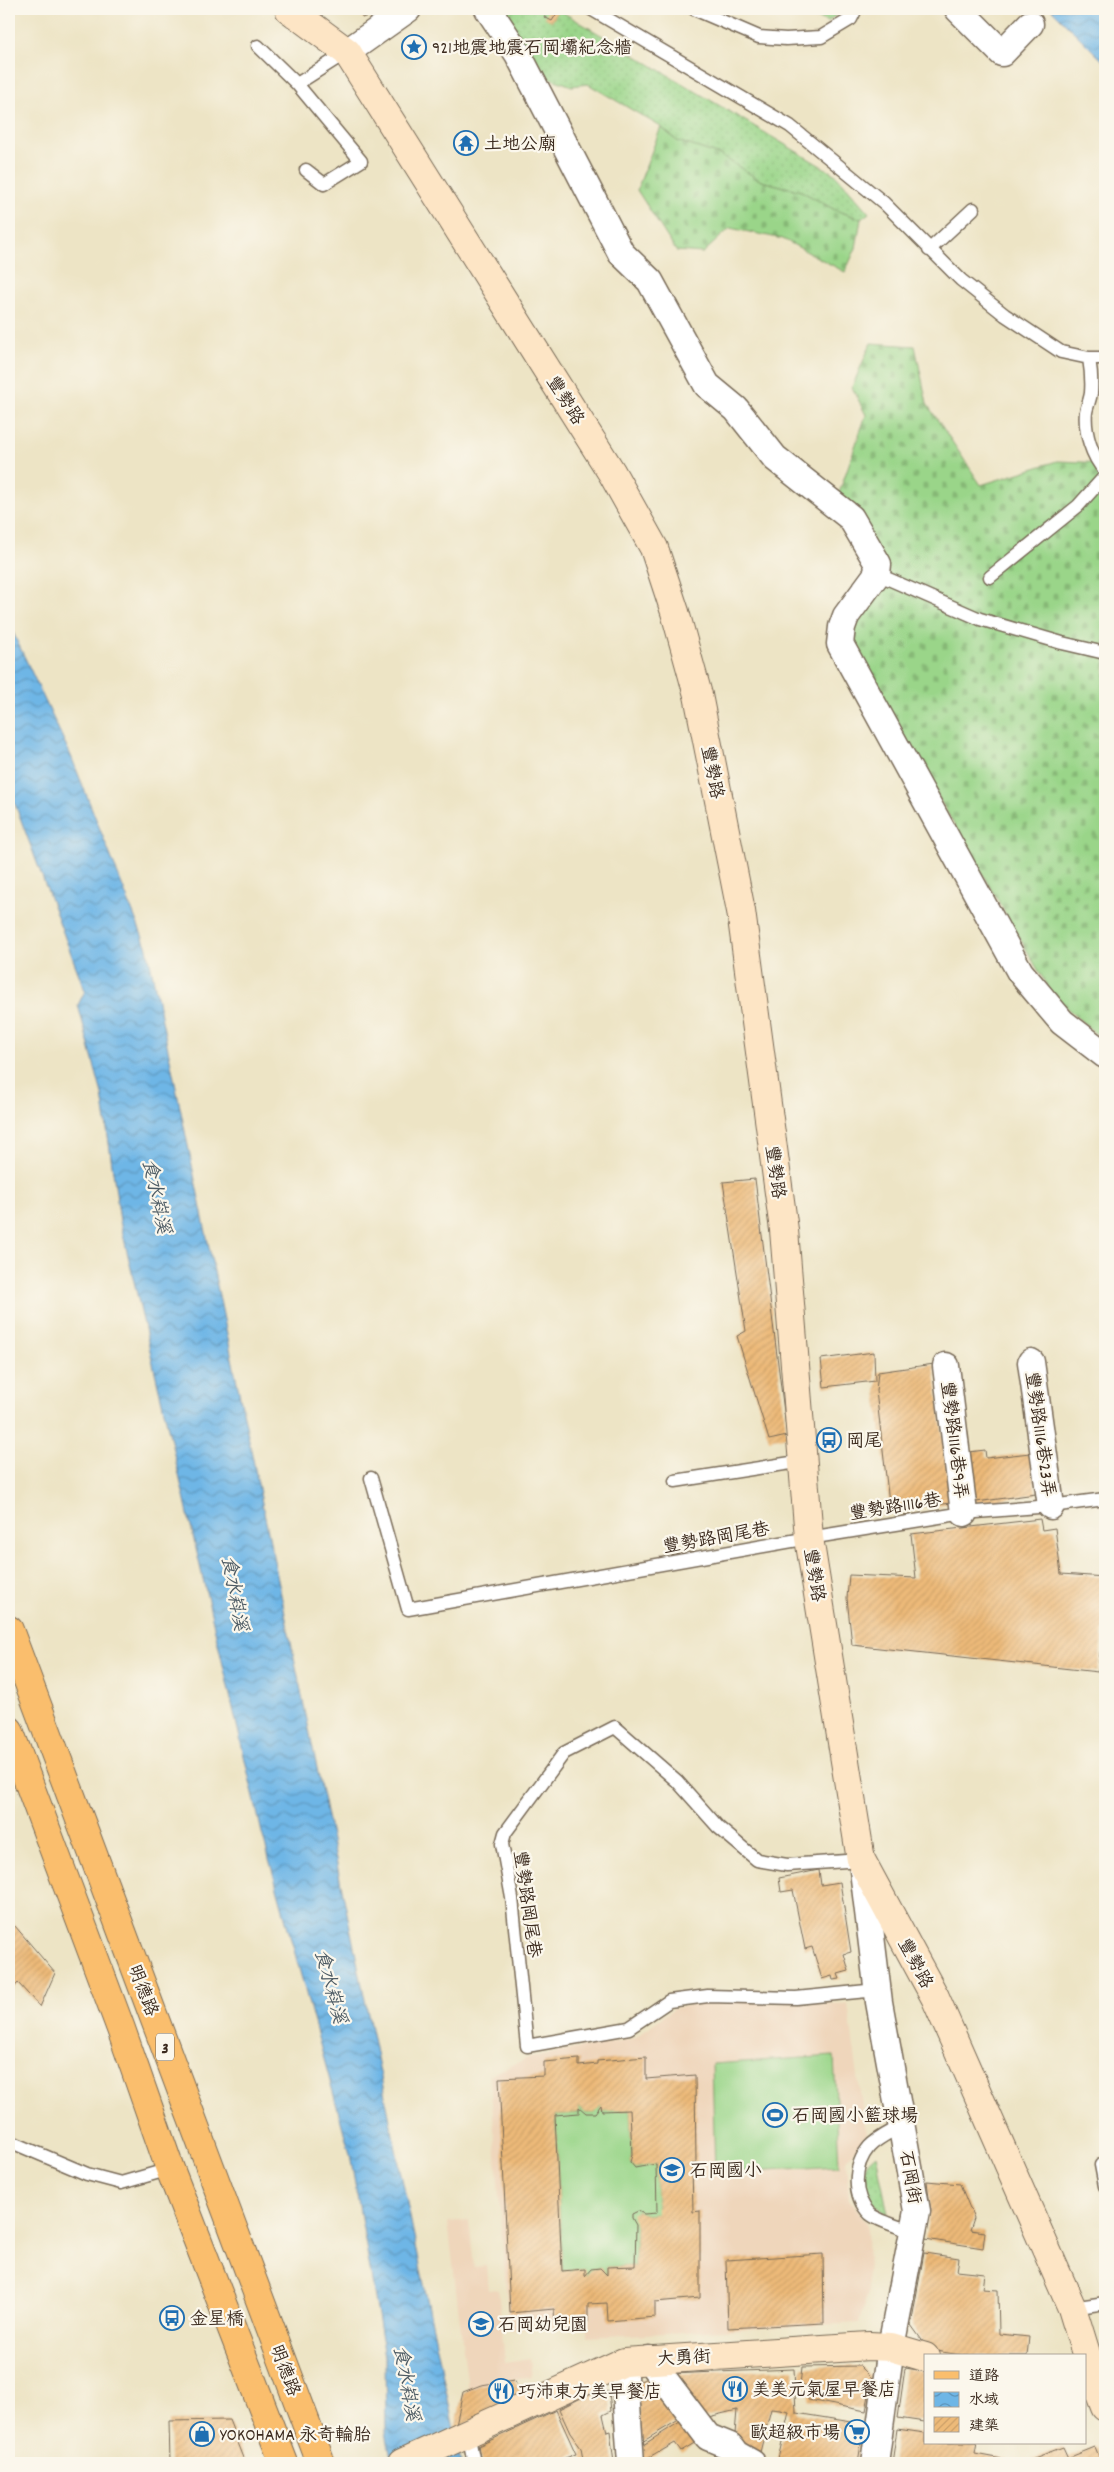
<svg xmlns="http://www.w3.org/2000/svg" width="1114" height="2472" viewBox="0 0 1114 2472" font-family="Dekko,'LXGW WenKai TC',sans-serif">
<defs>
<pattern id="grass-dots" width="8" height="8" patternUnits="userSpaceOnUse" patternTransform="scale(1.25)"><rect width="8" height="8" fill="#9ad589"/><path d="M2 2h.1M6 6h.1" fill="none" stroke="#86b776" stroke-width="1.8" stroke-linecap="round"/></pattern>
<pattern id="cemetery-stones" width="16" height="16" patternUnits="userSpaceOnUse" patternTransform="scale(1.25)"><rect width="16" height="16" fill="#9ad589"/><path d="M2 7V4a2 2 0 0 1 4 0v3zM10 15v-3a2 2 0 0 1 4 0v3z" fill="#86b776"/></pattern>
<pattern id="water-waves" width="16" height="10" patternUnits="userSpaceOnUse" patternTransform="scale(1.25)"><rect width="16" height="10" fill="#6eb6e6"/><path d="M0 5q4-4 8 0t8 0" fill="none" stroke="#5c94ba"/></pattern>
<pattern id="building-hatch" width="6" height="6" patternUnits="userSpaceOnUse" patternTransform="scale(1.25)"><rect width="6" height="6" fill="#edba79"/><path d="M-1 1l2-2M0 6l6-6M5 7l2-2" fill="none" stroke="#cca068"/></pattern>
</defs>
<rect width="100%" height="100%" fill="#fbf7ec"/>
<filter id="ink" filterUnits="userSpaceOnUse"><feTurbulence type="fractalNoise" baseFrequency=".02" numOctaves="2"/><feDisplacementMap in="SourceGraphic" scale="10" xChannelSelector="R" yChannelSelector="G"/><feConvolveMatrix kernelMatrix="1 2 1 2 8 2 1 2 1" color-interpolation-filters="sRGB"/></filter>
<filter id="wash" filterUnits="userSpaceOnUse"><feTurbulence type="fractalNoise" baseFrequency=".0096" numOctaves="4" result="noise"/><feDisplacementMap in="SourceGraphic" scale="20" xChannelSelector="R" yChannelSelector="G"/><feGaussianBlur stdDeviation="1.12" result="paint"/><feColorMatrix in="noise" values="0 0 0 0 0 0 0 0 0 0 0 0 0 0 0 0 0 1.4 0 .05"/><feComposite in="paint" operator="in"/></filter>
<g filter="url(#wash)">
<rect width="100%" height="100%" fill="#ede4c5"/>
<path fill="#efd6bb" d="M715,2000L848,2004L866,2135L846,2161L849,2199L867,2223L868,2292L859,2323L587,2337V2325L509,2330L490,2075L530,2057L635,2038L674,2008Z
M469,2220L474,2267L486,2266L488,2290L498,2289L505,2362L530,2358L532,2377L481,2385L468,2390L448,2222Z"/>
<path fill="url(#grass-dots)" stroke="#6a8054" d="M501,9H549L545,17L552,21L559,10L836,175L869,213L861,219L835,210L801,191L761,181L720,155L677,141L661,127L588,84L572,86L547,77Z
M795,9H843L828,22Z
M876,2155L888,2214C870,2205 856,2187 866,2166C867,2162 873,2158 876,2155Z"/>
<path fill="url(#cemetery-stones)" stroke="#6a8054" d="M661,127L677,141L720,155L761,181L801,191L835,210L861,219L856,248L845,272L783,239L730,228L703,253L676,251L637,190Z
M871,343L915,346L927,404L981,485L1057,461L1105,463V1042L1053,996L850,644L858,619L876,597L884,567L839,493L866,415L852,387Z"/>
<path fill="#9ad589" stroke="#6a8054" d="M834,2056L839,2166L715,2173L712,2064Z
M601,2105L602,2111L630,2110L632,2155L630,2163L635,2168L656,2164L657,2213L644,2214L638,2211L632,2215L636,2225L635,2266L607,2267V2275L600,2268L591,2269L585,2276L584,2269L562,2271L555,2115L579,2113V2107L586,2113H595Z"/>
<path fill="url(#water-waves)" stroke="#547082" d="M1051,9H1105V63Z
M9,624L71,756L147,948L461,2463H392L386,2432L385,2356L350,2154L262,1833L120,1221L102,1094L78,1005L85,991L9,788Z"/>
<g id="blocks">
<path fill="url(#building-hatch)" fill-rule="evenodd" d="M361,9H390L362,18Z
M549,9L559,10L552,21L544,17Z
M755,1179L787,1436L769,1440L737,1336L746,1331L723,1182Z
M874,1352L875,1381L824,1387L821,1359Z
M934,1364L951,1503L890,1511L876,1391L878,1372Z
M985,1450L986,1458L1030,1453L1036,1494L976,1502L969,1452Z
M1040,1519L1042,1530L1055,1528L1061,1574L1105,1577V1612L1098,1672L852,1645L847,1598L849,1575L916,1578L911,1534Z
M819,1870L821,1885L840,1882L851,1952L844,1954L849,1971L838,1974L840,1979L833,1980L832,1976L822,1979L812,1947L805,1949L793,1890L781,1892L779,1878Z
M9,1919L55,1973L40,2007L18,1983L9,1993Z
M646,2057V2079L695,2075L696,2164H692L693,2212L700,2211V2298L655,2302V2317L608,2321L607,2303L588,2304V2322L555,2325L554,2309L510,2313L499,2078L544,2076V2062L579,2059V2066L597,2064V2061ZM601,2105L602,2111L630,2110L632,2155L630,2162L635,2168L656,2164L657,2213L644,2214L638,2211L632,2214V2218L636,2225L635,2266L607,2267V2275L600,2268L591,2269L585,2276V2269L562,2271L555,2115L579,2113V2107L586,2113H595Z
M927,2181L960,2184L974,2218L970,2230L985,2232L983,2248L925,2239L930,2207Z
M924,2253L959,2258L957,2271L985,2274L983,2289L998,2290L999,2334L1029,2337L1027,2356H967L929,2350L911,2325Z
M823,2254L824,2323L728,2328L726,2260Z
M860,2366L872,2378L866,2411L808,2400L810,2388L800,2385L802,2367Z
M905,2368L925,2371V2422L898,2418Z
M794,2369L796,2413L864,2424L858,2463H777L789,2412L780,2410L771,2409L759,2456L734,2446L737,2410L700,2419L667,2374Z
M657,2375L687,2415L642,2442L637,2382Z
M514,2380L523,2397L455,2429L463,2392L481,2385Z
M597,2390L609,2392L611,2411L603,2415L607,2432L610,2431L614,2463H572L583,2460L581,2448L570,2433L559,2409Z
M556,2410L576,2454L552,2463H481L478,2446Z
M688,2417L703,2438L681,2451L675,2443L644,2461L643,2445Z
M229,2420L246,2463H170L169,2421Z
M897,2429L925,2433V2443H977L975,2454L1007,2460L1006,2463H892Z
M720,2446L744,2463L716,2462Z
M1063,2447L1068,2458L1095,2447L1102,2463H1021Z"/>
</g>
</g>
<g filter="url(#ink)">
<use href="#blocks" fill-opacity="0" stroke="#796b58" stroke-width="1"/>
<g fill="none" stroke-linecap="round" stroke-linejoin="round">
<defs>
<path id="lane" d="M591,9L790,126L884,203L961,280L1005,315L1061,352L1089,358H1105
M694,9L759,37L786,39L821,37L851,19L856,9
M258,46L297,84L361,161L324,184L306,170
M297,84L347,52
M929,250L973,209
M1089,358C1091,370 1092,381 1091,393C1090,400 1087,406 1086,412C1084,432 1092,457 1105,471
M877,574L980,619L1062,643L1105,653
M990,577L1078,506L1105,476
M371,1478L408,1609L809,1538L964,1513L1051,1506L1105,1499
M675,1481L804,1461
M861,1860L787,1865L757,1860L718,1827L677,1781L615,1727L564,1753L505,1833L502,1844L512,1898L527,2046L629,2028L669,2001L708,1996L796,1998L877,1990
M901,2126C891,2132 877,2138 869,2147C853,2166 852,2196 870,2214C878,2221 903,2228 913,2232
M9,2141L87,2174L121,2183L170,2169
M1101,2165L1105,2186
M1072,2308L1105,2303
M468,2433L474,2463"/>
<path id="street" d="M488,9L518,54L621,253L650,281L707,385L736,409L775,458L851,518L878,564L877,574L846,616L842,627L840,644L1020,972L1062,1022L1105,1055
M958,9L1002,53L1030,24
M347,52L408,9
M1031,1362L1051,1506
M946,1366L964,1513
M862,1862L879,2002L917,2211L891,2347L875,2463
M649,2359L708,2437L730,2446L736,2454L752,2463
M624,2362L631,2463"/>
<path id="secondary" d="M289,9L347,52L612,473L654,548L675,612L698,695L741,911L784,1230L809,1538L861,1860L935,1997L1072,2308L1093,2376L1105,2407
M402,2463L624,2362L869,2346L891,2347L925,2357"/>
<path id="primary" d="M9,1630L321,2463
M9,1730L121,2029L170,2169L284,2463"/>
</defs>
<use href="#lane" stroke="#796b58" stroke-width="15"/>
<use href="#street" stroke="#796b58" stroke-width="29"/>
<use href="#secondary" stroke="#796b58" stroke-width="30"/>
<use href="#primary" stroke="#796b58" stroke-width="30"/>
<use href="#lane" stroke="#fff" stroke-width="12"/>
<use href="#street" stroke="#fff" stroke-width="26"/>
<use href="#secondary" stroke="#fde5c5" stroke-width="28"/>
<use href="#primary" stroke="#fabe6d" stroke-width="28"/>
</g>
</g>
<defs>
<symbol id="sight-ring" viewBox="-11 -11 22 22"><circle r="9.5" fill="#fbf7ec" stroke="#1f6fb2" stroke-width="1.5"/><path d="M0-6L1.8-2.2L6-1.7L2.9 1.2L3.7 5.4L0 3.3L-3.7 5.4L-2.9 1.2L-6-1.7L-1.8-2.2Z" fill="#1f6fb2"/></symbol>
<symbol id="temple-ring" viewBox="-11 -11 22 22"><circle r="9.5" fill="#fbf7ec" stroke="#1f6fb2" stroke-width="1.5"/><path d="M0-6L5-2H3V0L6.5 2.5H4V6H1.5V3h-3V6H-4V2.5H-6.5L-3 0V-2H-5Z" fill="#1f6fb2"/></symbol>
<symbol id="bus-ring" viewBox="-11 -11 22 22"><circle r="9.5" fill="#fbf7ec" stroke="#1f6fb2" stroke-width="1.5"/><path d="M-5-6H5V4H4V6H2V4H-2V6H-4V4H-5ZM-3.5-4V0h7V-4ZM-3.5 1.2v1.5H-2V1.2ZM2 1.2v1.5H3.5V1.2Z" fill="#1f6fb2"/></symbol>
<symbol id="stadium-ring" viewBox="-11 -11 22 22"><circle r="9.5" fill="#fbf7ec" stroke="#1f6fb2" stroke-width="1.5"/><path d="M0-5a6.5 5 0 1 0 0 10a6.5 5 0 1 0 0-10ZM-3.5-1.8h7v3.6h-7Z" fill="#1f6fb2"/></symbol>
<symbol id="school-ring" viewBox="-11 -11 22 22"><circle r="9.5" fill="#fbf7ec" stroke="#1f6fb2" stroke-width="1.5"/><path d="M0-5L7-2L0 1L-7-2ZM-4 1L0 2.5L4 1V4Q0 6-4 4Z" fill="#1f6fb2"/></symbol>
<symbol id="restaurant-ring" viewBox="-11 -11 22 22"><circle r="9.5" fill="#fbf7ec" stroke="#1f6fb2" stroke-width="1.5"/><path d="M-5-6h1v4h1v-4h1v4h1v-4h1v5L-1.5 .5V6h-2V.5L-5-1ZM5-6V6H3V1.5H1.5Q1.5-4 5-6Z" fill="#1f6fb2"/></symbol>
<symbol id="supermarket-ring" viewBox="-11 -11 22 22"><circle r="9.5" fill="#fbf7ec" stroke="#1f6fb2" stroke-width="1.5"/><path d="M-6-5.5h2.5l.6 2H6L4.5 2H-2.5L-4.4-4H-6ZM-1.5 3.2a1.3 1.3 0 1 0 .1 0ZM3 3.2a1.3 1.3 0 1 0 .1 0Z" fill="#1f6fb2"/></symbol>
<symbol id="shop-ring" viewBox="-11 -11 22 22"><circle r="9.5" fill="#fbf7ec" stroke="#1f6fb2" stroke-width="1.5"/><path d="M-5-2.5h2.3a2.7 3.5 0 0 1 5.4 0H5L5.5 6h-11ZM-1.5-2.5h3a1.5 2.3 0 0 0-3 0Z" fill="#1f6fb2"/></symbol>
</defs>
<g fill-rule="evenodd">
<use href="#sight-ring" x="400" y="33" width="28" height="28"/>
<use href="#temple-ring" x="452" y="129" width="28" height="28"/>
<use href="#bus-ring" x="815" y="1426" width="28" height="28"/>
<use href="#stadium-ring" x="761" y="2101" width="28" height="28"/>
<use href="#school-ring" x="658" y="2156" width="28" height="28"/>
<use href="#bus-ring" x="158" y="2304" width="28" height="28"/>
<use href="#school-ring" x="467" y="2310" width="28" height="28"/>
<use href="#restaurant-ring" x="721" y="2375" width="28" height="28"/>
<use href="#restaurant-ring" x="487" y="2377" width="28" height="28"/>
<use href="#supermarket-ring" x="843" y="2418" width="28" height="28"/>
<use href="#shop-ring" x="188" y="2420" width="28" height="28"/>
</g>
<g text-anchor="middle" stroke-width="4.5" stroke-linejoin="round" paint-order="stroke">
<rect fill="#fbf7ec" stroke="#75685c" stroke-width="1" x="156" y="2033.5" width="18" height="27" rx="4"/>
<g font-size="16" font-weight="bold" fill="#3b2a1e">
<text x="165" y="2053">3</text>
</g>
<g font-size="18" fill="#3b2a1e" stroke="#fbf7ec" text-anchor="start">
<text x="432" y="53">921地震地震石岡壩紀念牆</text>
<text x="484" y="149">土地公廟</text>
<text x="846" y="1446">岡尾</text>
<text x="792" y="2121">石岡國小籃球場</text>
<text x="690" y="2176">石岡國小</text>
<text x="190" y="2324">金星橋</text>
<text x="498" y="2330">石岡幼兒園</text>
<text x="752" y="2395">美美元氣屋早餐店</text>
<text x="518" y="2397">巧沛東方美早餐店</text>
<text x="840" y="2438" text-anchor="end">歐超級市場</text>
<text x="220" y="2440">YOKOHAMA 永奇輪胎</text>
</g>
<g font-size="18" fill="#3b2a1e" stroke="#fbf7ec">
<text transform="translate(566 400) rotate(58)" y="6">豐勢路</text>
<text transform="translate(713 772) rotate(79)" y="6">豐勢路</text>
<text transform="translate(776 1172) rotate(82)" y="6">豐勢路</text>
<text transform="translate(1041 1434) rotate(82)" y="6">豐勢路1116巷23弄</text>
<text transform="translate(955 1440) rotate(83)" y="6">豐勢路1116巷9弄</text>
<text transform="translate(895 1506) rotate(-9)" y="6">豐勢路1116巷</text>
<text transform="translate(716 1537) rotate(-10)" y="6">豐勢路岡尾巷</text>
<text transform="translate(815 1575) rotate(81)" y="6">豐勢路</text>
<text transform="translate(528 1904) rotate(82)" y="6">豐勢路岡尾巷</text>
<text transform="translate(916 1963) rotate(62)" y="6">豐勢路</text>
<text transform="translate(144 1990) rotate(69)" y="6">明德路</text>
<text transform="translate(911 2177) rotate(80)" y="6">石岡街</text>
<text transform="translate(684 2357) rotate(-3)" y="6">大勇街</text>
<text transform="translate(286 2370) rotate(69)" y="6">明德路</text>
</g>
<g font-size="19" font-style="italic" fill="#4d5b64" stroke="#fbf7ec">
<text transform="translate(158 1196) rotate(78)" y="7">食水嵙溪</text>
<text transform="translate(236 1593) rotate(80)" y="7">食水嵙溪</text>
<text transform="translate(332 1986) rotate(75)" y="7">食水嵙溪</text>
<text transform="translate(408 2383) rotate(80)" y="7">食水嵙溪</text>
</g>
</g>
<rect width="1114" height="2472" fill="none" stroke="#fbf7ec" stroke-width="30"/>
<rect x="924" y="2354" width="162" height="90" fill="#fbf7ec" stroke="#aea59a"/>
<rect x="934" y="2371" width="25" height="8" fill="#fabe6d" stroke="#aea59a"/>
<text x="969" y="2380" font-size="15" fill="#3b2a1e">道路</text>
<rect x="934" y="2392" width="25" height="15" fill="url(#water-waves)" stroke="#aea59a"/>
<text x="969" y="2404" font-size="15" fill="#3b2a1e">水域</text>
<rect x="934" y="2417" width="25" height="15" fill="url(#building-hatch)" stroke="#aea59a"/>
<text x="969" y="2430" font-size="15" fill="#3b2a1e">建築</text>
</svg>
